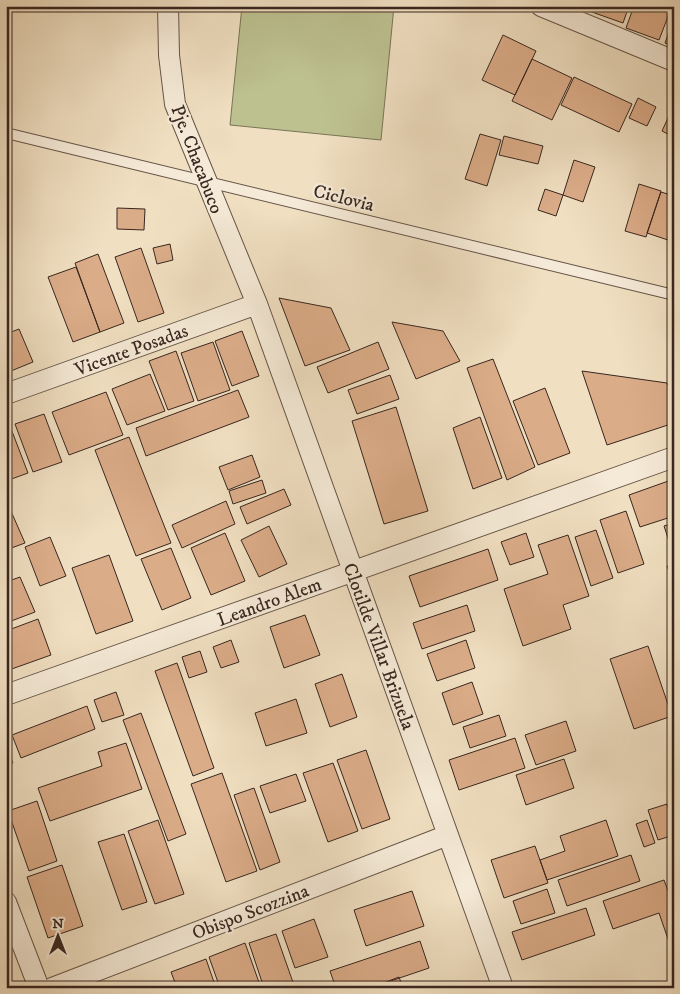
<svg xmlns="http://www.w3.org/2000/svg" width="680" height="994" viewBox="0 0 680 994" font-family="'IM FELL DW Pica',serif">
<rect width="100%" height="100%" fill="#f0dfc1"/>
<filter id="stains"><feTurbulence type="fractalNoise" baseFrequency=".004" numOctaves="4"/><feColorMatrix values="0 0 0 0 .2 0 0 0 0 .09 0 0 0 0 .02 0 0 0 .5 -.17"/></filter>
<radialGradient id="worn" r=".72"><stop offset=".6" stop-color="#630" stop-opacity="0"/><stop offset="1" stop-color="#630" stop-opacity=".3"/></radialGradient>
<path fill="#bdc190" stroke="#7a7458" d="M242,6H394L381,140L230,125Z"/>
<path fill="#dbac88" stroke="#382720" d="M591,6H629L623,23L589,11Z
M634,6H672L659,40L626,28Z
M674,18V46L665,43Z
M503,35L536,51L515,95L482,80Z
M532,59L572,78L552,120L512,101Z
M574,77L632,104L619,132L561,105Z
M638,98L656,107L647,126L629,118Z
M673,107L674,108V137L662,131Z
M480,134L501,140L487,186L465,179Z
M504,136L543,146L538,164L499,155Z
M574,160L595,167L583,202L563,195Z
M639,184L661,191L646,237L625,231Z
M545,189L563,195L556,216L538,210Z
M661,192L674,196V242L647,233Z
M117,208L145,209L144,230L117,229Z
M170,244L173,260L157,264L153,248Z
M141,248L164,313L138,322L115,257Z
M98,254L124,323L100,332L75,263Z
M76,267L100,332L73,342L48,277Z
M279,298L331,308L350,350L305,366Z
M392,322L443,331L460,361L416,379Z
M19,329L33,362L6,373V334Z
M242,331L259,376L232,386L215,341Z
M213,342L230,390L198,401L181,353Z
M378,342L389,369L328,393L317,367Z
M176,351L194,401L168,410L149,361Z
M493,359L535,467L507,480L467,368Z
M582,371L667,383L674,399V423L607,445Z
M150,374L165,411L127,425L112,389Z
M390,375L399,399L357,414L348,390Z
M545,388L570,453L538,465L513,401Z
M238,390L249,417L146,456L136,428Z
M106,392L123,435L69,455L52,412Z
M396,407L428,511L384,524L352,421Z
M44,414L62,462L33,472L15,424Z
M480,417L502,478L473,489L453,428Z
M10,426L28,473L6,481V428Z
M129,437L171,543L136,556L95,450Z
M252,455L260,477L228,490L219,467Z
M674,479V516L640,527L629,495Z
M262,480L266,493L233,504L229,491Z
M284,489L291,505L247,524L240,507Z
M226,501L235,524L182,548L172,525Z
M10,509L25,543L6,550V511Z
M626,511L644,564L618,573L600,520Z
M674,523V556L664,526Z
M269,526L287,564L259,577L241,540Z
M596,530L613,578L591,586L575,537Z
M225,533L245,581L211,595L191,548Z
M526,533L534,557L510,565L501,542Z
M568,535L589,596L563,605L571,629L523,646L504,589L548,574L538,545Z
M50,537L66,576L40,586L25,547Z
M171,548L191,598L162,610L141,559Z
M488,549L498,580L420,607L409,576Z
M109,555L133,621L96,634L72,568Z
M674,564V587L667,566Z
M20,577L35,612L6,623V582Z
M467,605L475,631L422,649L413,623Z
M305,615L320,655L284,668L270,627Z
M38,619L51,655L6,671V631Z
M231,640L239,662L221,668L213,647Z
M466,640L475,668L437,681L427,654Z
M648,646L672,716L634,729L610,659Z
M200,651L207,672L189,678L182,657Z
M177,663L214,768L193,776L155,671Z
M342,674L357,717L330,727L315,684Z
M472,682L483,714L453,725L442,693Z
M116,692L124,715L102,722L94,700Z
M296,699L307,733L266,746L255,713Z
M87,706L95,729L21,758L12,735Z
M141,713L186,834L168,841L123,720Z
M499,715L506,736L470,748L463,727Z
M566,721L576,751L536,765L525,735Z
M515,738L525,768L459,790L449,760Z
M126,743L142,789L50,821L38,788L102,766L98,752Z
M6,745L13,763L6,765Z
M366,750L390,819L362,829L337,760Z
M564,759L574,788L526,805L516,775Z
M333,763L358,831L328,842L303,773Z
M222,773L257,871L226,882L191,784Z
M296,774L306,801L270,813L260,786Z
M254,788L280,862L260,870L234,795Z
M37,801L57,861L29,871L8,811Z
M667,804L674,824V835L658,840L648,810Z
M158,820L184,894L155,904L128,831Z
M606,820L618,856L547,880L540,860L565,851L560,836Z
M647,820L655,843L644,847L636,824Z
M124,834L147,902L122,910L98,842Z
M535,846L548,883L504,898L491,860Z
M631,855L640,881L567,906L558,880Z
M62,865L83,926L48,938L27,877Z
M664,880L674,907V937L668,939L659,913L613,929L603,901Z
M547,889L555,913L521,924L513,901Z
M412,891L424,926L366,946L354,910Z
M586,908L595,935L522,960L512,932Z
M314,919L328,957L295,968L282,931Z
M276,934L295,988H264L249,943Z
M420,941L429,968L370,988H336L330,971Z
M245,943L261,988H220L209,957Z
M206,959L216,988H177L171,972Z
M399,977L403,988H370Z"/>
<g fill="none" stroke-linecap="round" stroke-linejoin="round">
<defs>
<path id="service" d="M6,133L674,295"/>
<path id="minor" d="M168,6L169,55L175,104L257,304L503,988
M541,6L674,61
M6,394L257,304
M6,695L674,457
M6,902L39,988
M52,988L448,835"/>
</defs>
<use href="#service" stroke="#665548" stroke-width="12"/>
<use href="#minor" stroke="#665548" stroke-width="22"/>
<use href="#service" stroke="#f5ead7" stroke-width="10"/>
<use href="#minor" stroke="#f5ead7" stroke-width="20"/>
</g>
<g text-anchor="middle" stroke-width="4.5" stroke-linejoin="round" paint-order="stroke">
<g font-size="19" fill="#382720" stroke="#f5ead7">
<text transform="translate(198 159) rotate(69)" y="7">Pje. Chacabuco</text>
<text transform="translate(344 197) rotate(14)" y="7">Ciclovia</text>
<text transform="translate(131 349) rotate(-20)" y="7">Vicente Posadas</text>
<text transform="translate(269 601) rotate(-20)" y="7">Leandro Alem</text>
<text transform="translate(380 646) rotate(70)" y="7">Clotilde Villar Brizuela</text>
<text transform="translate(250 911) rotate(-21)" y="7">Obispo Scozzina</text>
</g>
</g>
<rect width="680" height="994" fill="none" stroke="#f0dfc1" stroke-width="25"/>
<rect x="8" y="8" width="665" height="979" fill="none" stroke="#382720" stroke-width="2.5"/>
<rect x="12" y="12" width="655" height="969" fill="none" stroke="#382720"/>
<g transform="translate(58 936)" stroke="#f5ead7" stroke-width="4" paint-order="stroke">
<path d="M0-4L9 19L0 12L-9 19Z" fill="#382720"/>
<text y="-8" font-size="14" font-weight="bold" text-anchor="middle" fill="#382720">N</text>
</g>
<rect width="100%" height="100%" filter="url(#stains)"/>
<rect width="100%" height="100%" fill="url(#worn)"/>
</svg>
